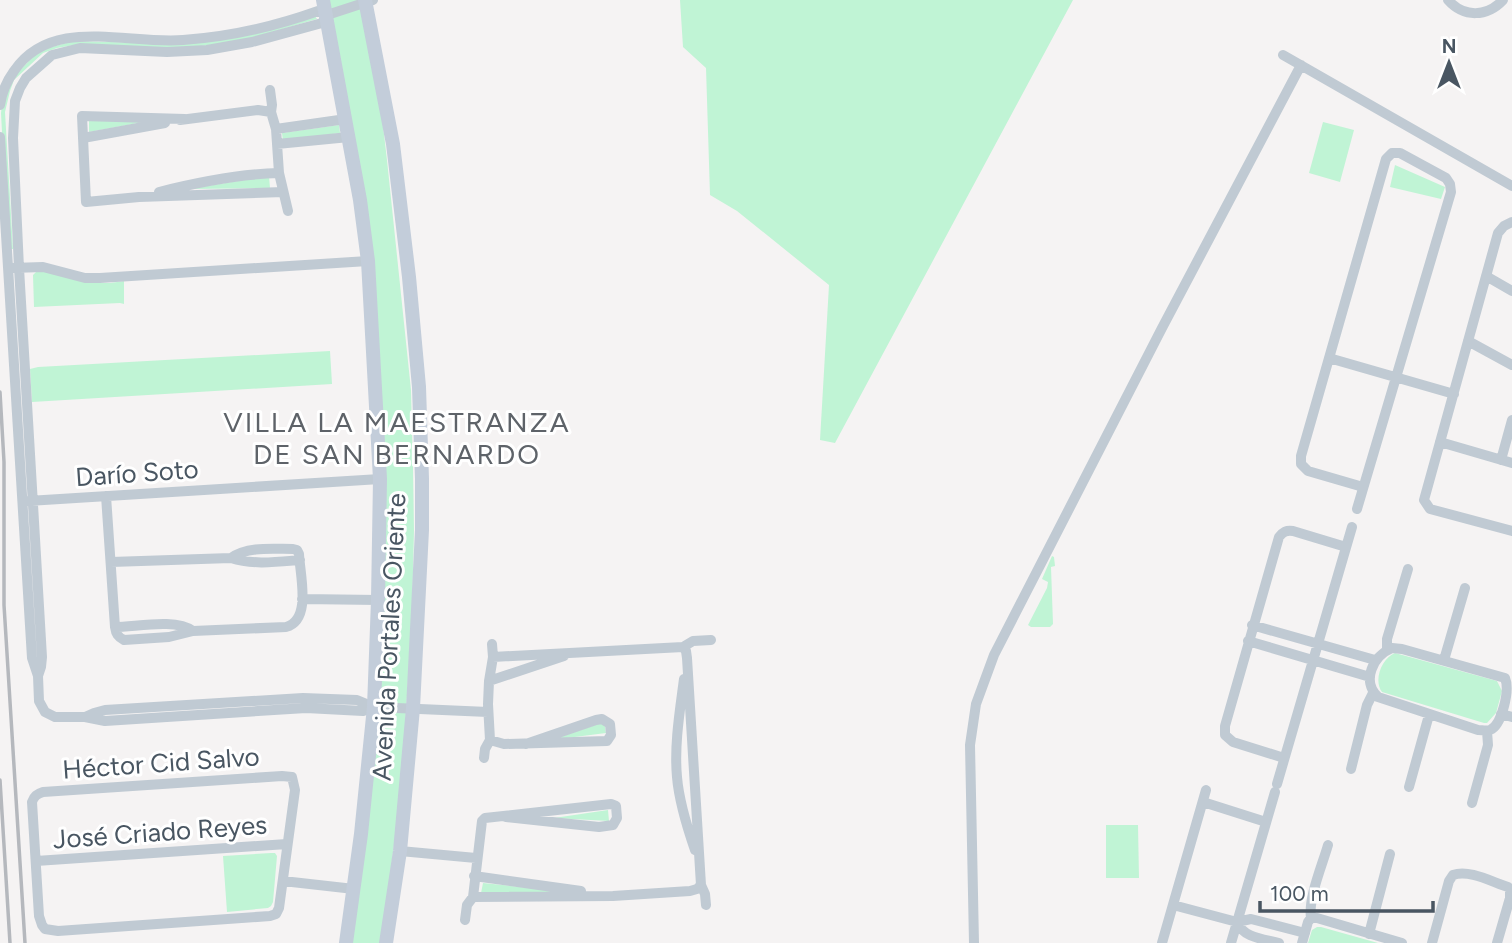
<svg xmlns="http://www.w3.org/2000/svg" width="1512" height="943" viewBox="0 0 1512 943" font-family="Figtree,sans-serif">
<rect width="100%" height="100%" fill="#f5f3f3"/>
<path fill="#c0f4d5" d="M326,0H361L380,100L387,160L411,390L413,468L414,530L412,615L401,792L381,943H352L362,867L381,379Z
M680,0H1073L835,443L820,440L829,285L737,211L710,195L706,68L683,47Z
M315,16L317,19L258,36L215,45L171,48L74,45L57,48L43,53L14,80L10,91L5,112L13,249H8L1,113L3,96L7,83L40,50L74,41L184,44Z
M89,118L149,121L89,132Z
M1323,122L1354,130L1340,182L1309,173Z
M339,125L340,133L283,141L282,133Z
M1395,165L1445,187L1441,199L1390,187Z
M269,176L270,188L189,189Z
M43,271L62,273L90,283H110L124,281V304L120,303L34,307L33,275L36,272Z
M330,351L332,384L32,402L30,369L38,367Z
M1052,556L1054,557L1055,566L1051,567L1053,624L1050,627H1031L1028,625L1047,588L1048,582L1042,579Z
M1395,653L1497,681L1502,691L1496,713L1487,723H1484L1382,692C1373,680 1382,658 1395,653Z
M604,722L606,733L551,740Z
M608,810L609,821L554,818Z
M1106,825H1138L1139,878H1106Z
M271,853H275L277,856L273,902L271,906L268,908L227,912L223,856Z
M483,883L559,891L480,898Z
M1317,927H1321L1378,943H1308L1312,930Z"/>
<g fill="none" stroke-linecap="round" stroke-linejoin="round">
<path stroke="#c0cad3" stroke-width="10" d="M1448,0C1464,18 1487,17 1503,0
M1283,55L1512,186
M270,90L272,105L271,112
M0,105C2,91 6,82 14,71C52,15 128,45 183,40C228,37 276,26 318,11L327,15
M185,119L82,116L86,202L139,197L283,192
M180,120L258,110L271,112L276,129L279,173L288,211
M276,129L346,119
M0,137L32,658L38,676L39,701L45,712L55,717H85L105,721L306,708L363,711L374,707L488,712
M83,138L165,123
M277,144L349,137
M159,192C199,182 239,174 279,173
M1512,222L1504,226L1498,233L1424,500L1430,509L1512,531
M12,268L43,267L85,278H100L368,261
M1486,276L1512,291
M1468,341L1512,365
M1329,358L1454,394
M1440,442L1512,463
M1501,460L1512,420
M106,496L115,627C116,634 118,637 124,640L169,637L193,631L286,627C312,620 300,575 299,554L297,550L293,549C273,549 248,546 231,558
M28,501L380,479
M1357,509L1451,192L1450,184L1446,178L1400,153H1392L1386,159L1301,456V464L1308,471L1363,487
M111,562L231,558C253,565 276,562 300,560
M302,599L378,600
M1252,625L1375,660
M115,627C136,627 175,618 193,631
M1248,641L1370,677
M683,647L686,651L687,658L701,885L705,894L706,905
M1392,648L1402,649L1505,678C1510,690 1502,725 1490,730C1486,731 1482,730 1478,730L1378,697C1361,681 1373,656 1392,648Z
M1387,650V639L1408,569
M493,657L683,647L693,641L711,640
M1444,660L1465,588
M38,676L41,667L42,657L19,268L13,138L15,101L20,88L26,78L52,55L80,48L167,52L207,50L252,42L322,23L327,15L373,0
M684,679C680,710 674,745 677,777C679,801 687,827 695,850
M489,681L564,656
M1501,714L1512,717
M85,717L94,713L105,710L303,698L357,700L374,707
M490,740L504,744L607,741L611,735L610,724L602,719L596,720L526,744
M484,758L485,749L490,740L488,704L489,681L493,657L492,644
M1284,758L1233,742L1225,735V726L1279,537C1283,532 1286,530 1293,531L1346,547
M1351,769L1367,705L1373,693
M282,776L292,777L295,790L279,908L276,914L270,916L58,931L45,929L42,925L39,916L32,802C34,796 37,794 43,792Z
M1277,784L1352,527
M1409,787L1429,715
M1203,802L1266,822
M1472,803L1488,745L1487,731
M400,851L476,858
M36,861L287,844
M474,876L581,891
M283,881L354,889
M473,897L613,896L690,891L697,889L701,885
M1173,905L1237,922L1251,919L1305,933
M1311,918H1317L1402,943
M465,920L467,905L473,897L482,821L485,818L611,804L616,806L617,818L613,825L599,827L506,817
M1237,922C1243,938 1264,939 1279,943
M1369,934L1390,854
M974,943L970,745L976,704L994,655L1162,328L1301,65
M1162,943L1206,790
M1231,943L1275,792
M1302,943L1308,922L1311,918C1308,898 1322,866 1328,845
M1432,943L1449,881L1453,875C1469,869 1492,882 1508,887L1510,889V898L1497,943"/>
<path stroke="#c3cdda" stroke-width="14" d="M323,0L360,200L368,261L380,479L378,600L374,707L361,834L346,943
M365,0L393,144L409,277L419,387L422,479V530L413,708L400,851L386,943"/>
<path stroke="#b5b8bd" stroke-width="3.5" d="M0,392L4,462V605L25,943
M0,780L10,943"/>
</g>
<g text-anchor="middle" stroke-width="6" stroke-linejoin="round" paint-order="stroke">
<g font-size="26" fill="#495662" stroke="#fff">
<text transform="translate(137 473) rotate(-4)" y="9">Darío Soto</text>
<text transform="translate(389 637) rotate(-87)" y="9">Avenida Portales Oriente</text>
<text transform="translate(161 763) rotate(-4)" y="9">Héctor Cid Salvo</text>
<text transform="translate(160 832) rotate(-4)" y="9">José Criado Reyes</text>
</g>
<g font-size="28" letter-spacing="2" fill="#5e6369" stroke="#fff">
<text x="397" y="432">VILLA LA MAESTRANZA<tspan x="397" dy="32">DE SAN BERNARDO</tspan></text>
</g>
</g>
<g transform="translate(1449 63)" stroke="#ffffff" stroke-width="5" paint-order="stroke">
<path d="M0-5L12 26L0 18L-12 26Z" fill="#495662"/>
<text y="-10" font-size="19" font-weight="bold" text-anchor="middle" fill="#495662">N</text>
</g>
<path d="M1260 901v10h173v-10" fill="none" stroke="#495662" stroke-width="3.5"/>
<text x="1270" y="901" font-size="21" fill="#495662" stroke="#ffffff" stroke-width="5" paint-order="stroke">100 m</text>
</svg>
